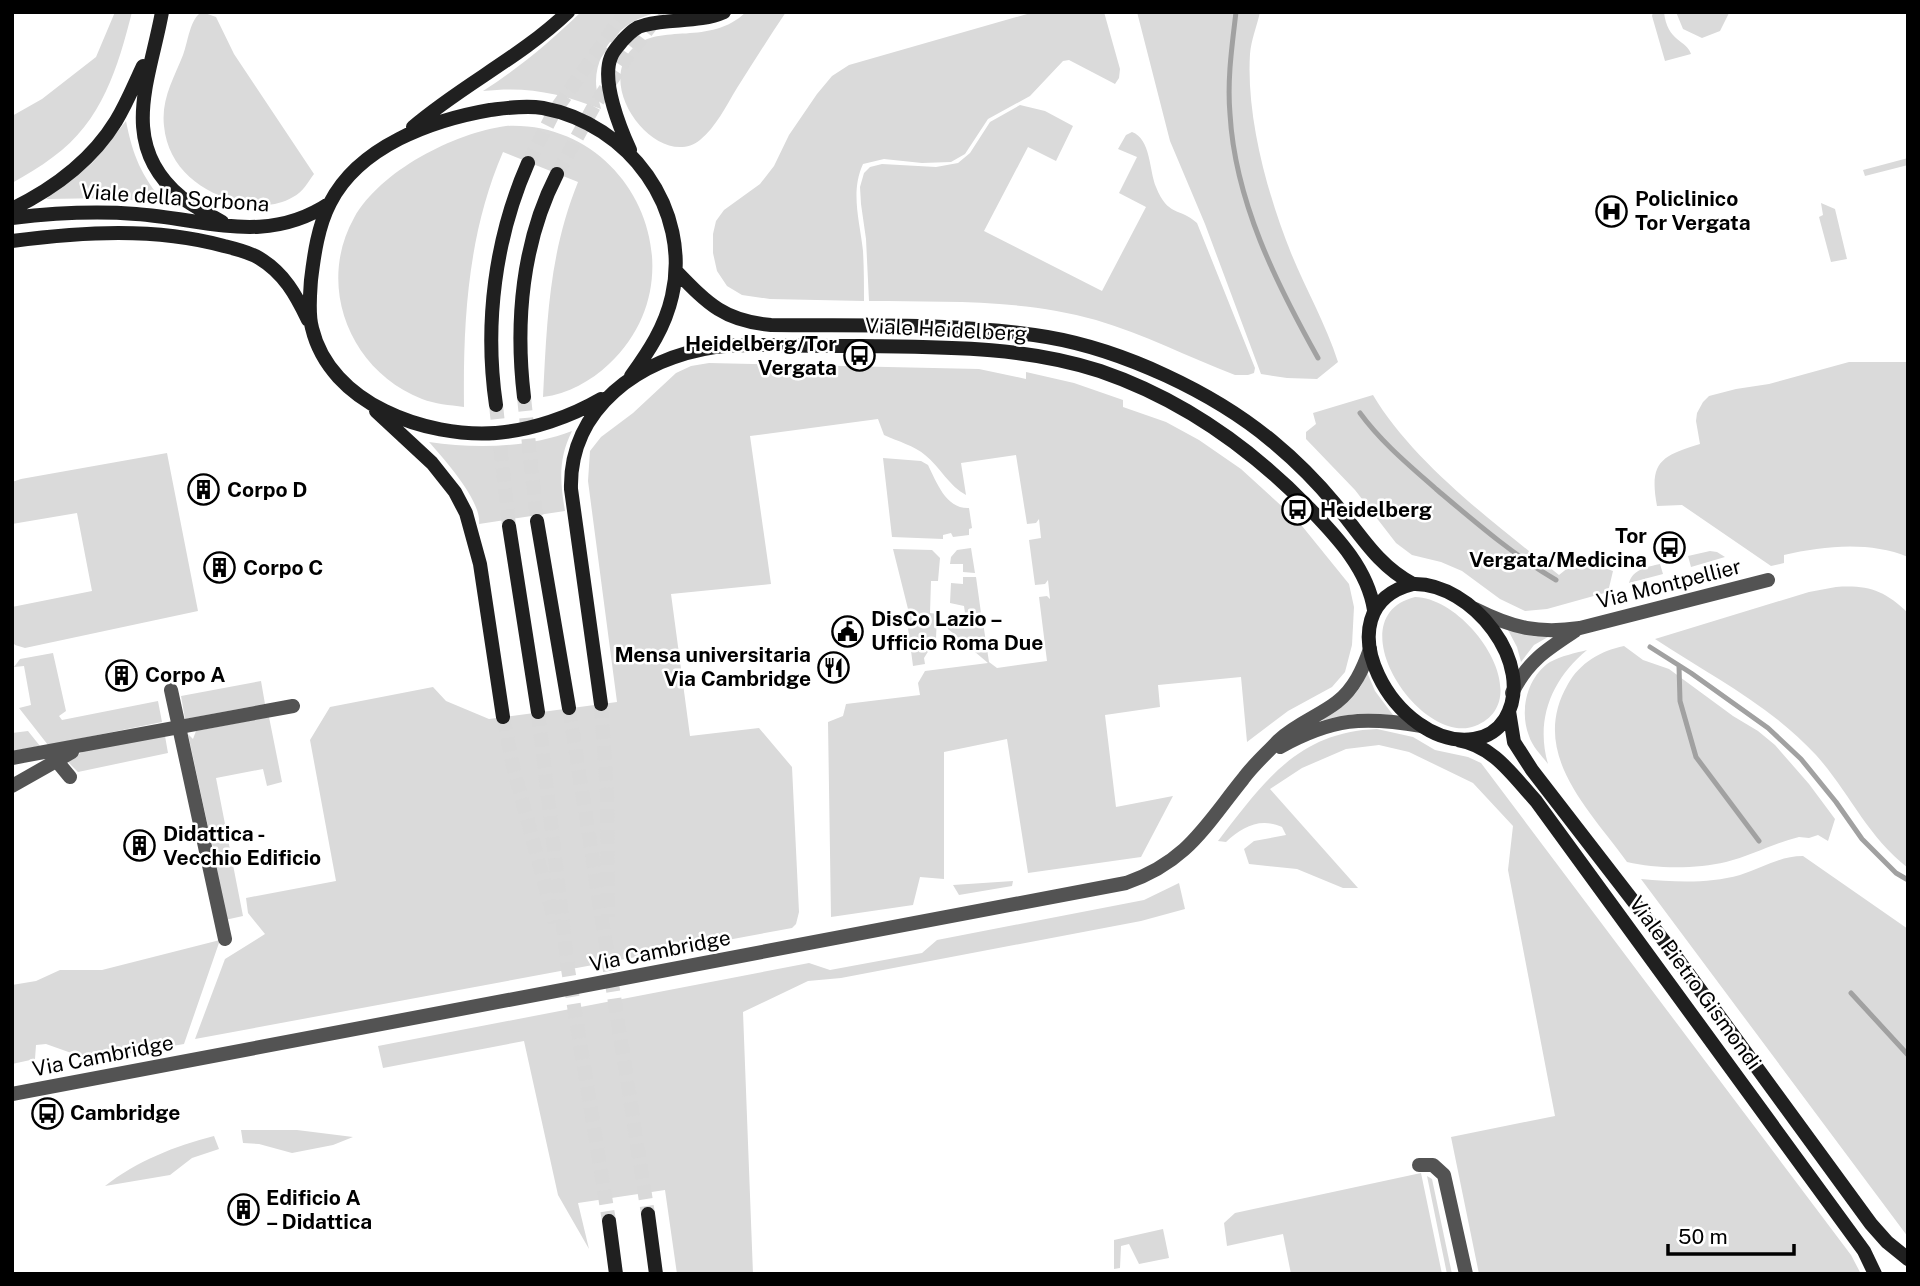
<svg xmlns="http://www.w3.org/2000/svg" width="1920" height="1286" viewBox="0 0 1920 1286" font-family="'Public Sans',sans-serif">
<rect width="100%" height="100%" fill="#fff"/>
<path fill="#dadada" d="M115,12H132C118,67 102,122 53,157C40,167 26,175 12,183V116L42,99L96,57Z
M202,12L216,17L234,54L314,174C308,182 303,192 293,197C276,207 260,206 241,202C202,194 168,168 164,126C161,99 174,78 183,55C188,42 190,18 202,12Z
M581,12H664C628,15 597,45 596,81C596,90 599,100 601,109C559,93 528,86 483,91C519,68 551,41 581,12Z
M746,12H786C769,37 753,63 737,88C726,106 716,127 700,140C660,172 592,88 633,48C660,22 710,47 746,12Z
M1034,12H1104L1120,69L1119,78L1115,84L1069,60L1063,61L1030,96L988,119L965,154L951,162L922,163L884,159L863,164C850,192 860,222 863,251C864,268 864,285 864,301L770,299L742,295L727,286L717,271L713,253V234L716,221L724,210L760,184L774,166L789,135L817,94L832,76L849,65Z
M1137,12H1260C1257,26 1251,40 1250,54C1246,117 1268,196 1291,253C1306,290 1326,324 1338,362L1317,379L1287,378L1261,374L1205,224L1170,141Z
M1653,12H1664C1667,42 1687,40 1691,54L1665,61L1652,16Z
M1676,12H1729V13L1720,31L1702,38L1683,29Z
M1020,105L1045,111L1073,126L1056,161L1028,147L984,231L1102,291L1146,207L1119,193L1137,157L1118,149L1126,135L1132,132C1151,139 1149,170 1156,187C1168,217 1179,207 1197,223L1255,368L1254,373L1248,375H1235C1188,357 1144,334 1096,320C1023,299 944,302 869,301L866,239L861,204L860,187L864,173L870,167L882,164L936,167L958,163L970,153L990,122Z
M126,121C133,156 141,175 164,203L108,198L46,199L92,163Z
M506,126C633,120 703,276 609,364C591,381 568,394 543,397C547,320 549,254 578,182L503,152C468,233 463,319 464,407C449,405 435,404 422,399C350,371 316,286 354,218C380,171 454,133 506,126Z
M1908,158V165L1865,176L1863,170Z
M1821,203L1835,209L1847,259L1831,262L1819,217L1823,215Z
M1849,362H1908V557C1869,541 1824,546 1784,555V563L1771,566L1682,505L1657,506C1649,463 1660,456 1700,444L1696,421L1697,413L1703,402L1709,396L1736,389L1769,384Z
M709,363L979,369L1026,379V372L1074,383L1123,400V407L1166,422L1199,440L1241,469L1298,521L1349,584L1354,607L1352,645L1345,672L1332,687L1288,711L1247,742L1241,677L1158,685L1160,707L1105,715L1116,807L1173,796L1141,857L1028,873L1007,739L944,752V879L920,877L913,905L831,917L828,722L843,716L846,704L920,695L918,683L925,671L988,663L948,629L949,624H963V616H982L989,662L997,668L1047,661L1039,597L1047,596L1050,599L1048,580L1045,584L1035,585L1029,540L1041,538L1039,519L1036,523L1027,524L1016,455L961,463L966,495C949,486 940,467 925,455C915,446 897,441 884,435L878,419L750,436L771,584L671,594L690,736L759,728L792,767L799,912L796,924L792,928L195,1039L225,959L265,934L248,913L246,898L336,881L310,740L330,707L433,687L446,701L489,719L617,702L588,481L590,451L601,437L633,413L676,373L691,366Z
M1373,395C1414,464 1497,525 1559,575L1579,559L1613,571L1608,592L1547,609L1525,611L1500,599L1462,571L1441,562L1412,555L1396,543L1355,490L1306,439V432L1316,424L1313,413Z
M572,431C558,459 560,482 565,511L479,524C482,501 444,459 429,442C476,449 528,448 572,431Z
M167,453L198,611L25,648L15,645L12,641V607L92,591L77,513L12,524V482L21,479Z
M883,458L921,461L928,465C937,483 946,509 969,508L972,528L969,529V535L953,537L951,533L943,535V539L892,537Z
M971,548L975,573L963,572V564H950L951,557L957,550Z
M893,549L932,550L940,558L938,581H931L930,613L937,614L936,639L924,658L925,664L913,666L906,613L908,609Z
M1710,551L1717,552L1725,557L1691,567L1688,556Z
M1660,564L1663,574L1629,583C1633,569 1647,567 1660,564Z
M963,577H976L981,613H965L964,606L950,603L951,583L963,584Z
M1836,587C1868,585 1884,590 1908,613V868C1866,835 1850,793 1816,755C1770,705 1711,676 1655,639L1809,592Z
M1415,597C1469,598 1539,701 1475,726C1420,747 1335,617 1415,597Z
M1508,630L1537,637H1548L1534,645L1521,662L1517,647Z
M1624,646L1643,660L1669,669L1733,716L1758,731L1775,745L1809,784L1835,819L1828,841L1818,835L1809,838L1799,837C1774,843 1751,856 1726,862C1696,869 1657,869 1627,862C1589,809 1528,753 1568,684C1580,663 1600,651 1624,646Z
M1587,650C1552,679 1535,719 1548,764C1541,755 1532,746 1529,736C1519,711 1527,677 1550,662C1561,656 1575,653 1587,650Z
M53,653L66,711L59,716L62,720L158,701L162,722L48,745L19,708L31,705L24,666L14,667L20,659Z
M1367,672L1375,691L1393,715L1353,714L1324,721L1322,717C1343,706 1360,695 1367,672Z
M261,681L265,704L185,719L181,696Z
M269,717L282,782L267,786L263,769L216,778L243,916L225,920L212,852L215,848L212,845L188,734L193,739L196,731Z
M1377,729L1413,737L1435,750L1468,757L1481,763L1851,1255L1861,1274H1479L1451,1137L1555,1116L1508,870L1513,826L1473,783L1409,752L1379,745L1346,749L1302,768L1270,789L1358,888H1343L1297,869L1249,864L1244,849L1254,841L1286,835L1282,827C1260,817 1242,827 1226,842L1218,841C1263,783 1297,732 1377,729Z
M28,731L40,746L12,751V733Z
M165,736L168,753L78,772L67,761L84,751Z
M1803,856L1908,929V1237L1641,879C1674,882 1708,884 1740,875C1762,868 1780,856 1803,856Z
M1013,881L1012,886L959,895L953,885Z
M1179,883L1185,909L1141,921L841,978L808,981L743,1012L753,1274H677L665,1190L578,1203L589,1249L558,1195L524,1041L383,1068L378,1046L809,963L830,970L922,953L937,940L1144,900Z
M220,940L184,1044L91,1060L46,1044L36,1045L35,1059L12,1064V985L36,981L60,970H102Z
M241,1130H297L353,1137L333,1145L292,1153L259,1144L243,1143Z
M214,1136L219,1149L192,1158L170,1175L105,1186C137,1161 175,1146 214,1136Z
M1421,1173L1442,1274H1291L1283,1234L1227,1246L1224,1223L1235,1213Z
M1427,1176L1432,1179L1452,1274H1447Z
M1163,1229L1169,1258L1139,1264L1129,1244L1121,1246L1120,1268L1114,1269V1240Z"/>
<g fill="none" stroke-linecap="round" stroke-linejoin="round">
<path stroke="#a1a1a1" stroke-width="5" d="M1236,12C1232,46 1227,80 1230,114C1235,201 1276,283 1318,358
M1360,413C1381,442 1410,466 1436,489C1474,521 1513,555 1556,580
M1650,647L1691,673L1768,728L1801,759L1836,802L1862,839L1896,873L1908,880
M1679,666L1680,701L1696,757L1759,841
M1851,993L1908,1055"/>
<path stroke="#d9d9d9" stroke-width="14" stroke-dasharray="14 7" stroke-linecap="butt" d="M528,163L554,112L625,12
M557,174L594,106L629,54L661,12
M524,397L537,521
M496,405L509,526
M601,704L607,794L608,917
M569,708L648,1214
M538,712L568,969L609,1221
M503,717L513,766L555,923"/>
<path stroke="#535353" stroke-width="14" d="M1475,609C1513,628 1538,634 1580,628L1768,580
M171,690L225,939
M1512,693C1528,661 1546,650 1575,631
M1280,747C1333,718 1363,716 1422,726
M51,754L70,777
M12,758L293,706
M12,786L72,752
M12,1094L1126,883C1187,862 1205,826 1243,779C1253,765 1267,753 1279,740C1296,724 1319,716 1337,702C1354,689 1363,669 1370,649
M1419,1165H1433L1444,1175L1466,1274"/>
<path stroke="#202020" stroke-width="14" d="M162,12C150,79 117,144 181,197C194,207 209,214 222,222
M413,127C462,85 521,57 568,12
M630,150C620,128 601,81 611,57C613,51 619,45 623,40C630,33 635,27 645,25C671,18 699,23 724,12
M12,209C53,189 92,160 116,121C127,103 134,85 143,66
M12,218C54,213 95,211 136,214C207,219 266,246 330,203
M12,241C82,232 155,227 224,246C236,249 249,252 259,258C284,273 296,295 308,320
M676,271C708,304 724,321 771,325C863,326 957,322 1047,337C1123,350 1213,392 1272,441C1295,460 1317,482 1336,505C1360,534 1378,566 1413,584
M524,397C515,322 522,242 557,174
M601,399C570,417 532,430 496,433C426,438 330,404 312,328C308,314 310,294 311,280C314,255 318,226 330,203C359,146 432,120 490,110C507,108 526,105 543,108C629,124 692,209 672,296C665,327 649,351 631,376
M496,405C484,324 495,238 528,163
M376,411L432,463L455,492L466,513L480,564L503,717
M537,521L569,708
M509,526L538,712
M1413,584C1471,582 1538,664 1505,719C1498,730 1487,737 1474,739C1396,751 1317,608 1413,584Z
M601,704L571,489C569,408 640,358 715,347C734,344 754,345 773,345C803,346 833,346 863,346C942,347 1024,346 1100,371C1182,399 1250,447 1310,509C1338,538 1368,570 1374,610
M1509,711L1514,742L1532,770L1671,950L1871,1224L1887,1242L1908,1259
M1458,740C1494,746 1513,776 1536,801L1864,1251L1875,1274
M648,1214L656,1274
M609,1221L616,1274"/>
</g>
<defs>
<symbol id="hospital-ring" viewBox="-11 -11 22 22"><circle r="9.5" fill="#fff" stroke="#000" stroke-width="1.5"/><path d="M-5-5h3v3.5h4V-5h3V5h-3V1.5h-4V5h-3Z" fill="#000"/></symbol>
<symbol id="bus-ring" viewBox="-11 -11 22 22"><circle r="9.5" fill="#fff" stroke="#000" stroke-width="1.5"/><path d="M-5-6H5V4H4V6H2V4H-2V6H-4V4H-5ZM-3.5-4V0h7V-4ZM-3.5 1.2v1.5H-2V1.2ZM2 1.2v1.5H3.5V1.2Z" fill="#000"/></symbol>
<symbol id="building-ring" viewBox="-11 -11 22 22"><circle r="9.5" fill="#fff" stroke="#000" stroke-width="1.5"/><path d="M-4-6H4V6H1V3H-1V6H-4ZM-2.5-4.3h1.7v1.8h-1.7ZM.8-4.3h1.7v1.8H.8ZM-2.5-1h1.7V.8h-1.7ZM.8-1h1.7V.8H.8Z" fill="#000"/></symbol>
<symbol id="civic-ring" viewBox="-11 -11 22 22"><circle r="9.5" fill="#fff" stroke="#000" stroke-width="1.5"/><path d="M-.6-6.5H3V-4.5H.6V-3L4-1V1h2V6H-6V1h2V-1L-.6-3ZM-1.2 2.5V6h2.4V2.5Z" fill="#000"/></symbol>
<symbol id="restaurant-ring" viewBox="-11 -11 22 22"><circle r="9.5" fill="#fff" stroke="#000" stroke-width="1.5"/><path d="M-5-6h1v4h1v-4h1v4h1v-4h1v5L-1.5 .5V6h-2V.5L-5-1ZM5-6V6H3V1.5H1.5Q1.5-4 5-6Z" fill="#000"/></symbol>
</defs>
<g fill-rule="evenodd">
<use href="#hospital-ring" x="1594" y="194" width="35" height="35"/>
<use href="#bus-ring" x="842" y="338" width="35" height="35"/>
<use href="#building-ring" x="186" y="472" width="35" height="35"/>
<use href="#bus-ring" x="1280" y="492" width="35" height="35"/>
<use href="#bus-ring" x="1652" y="530" width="35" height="35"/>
<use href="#building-ring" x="202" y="550" width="35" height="35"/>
<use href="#civic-ring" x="830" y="614" width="35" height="35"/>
<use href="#restaurant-ring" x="816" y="650" width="35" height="35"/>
<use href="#building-ring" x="104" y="658" width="35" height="35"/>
<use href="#building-ring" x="122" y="828" width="35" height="35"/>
<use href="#bus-ring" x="30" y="1096" width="35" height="35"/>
<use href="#building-ring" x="226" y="1192" width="35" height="35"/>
</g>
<g text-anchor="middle" stroke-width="5" stroke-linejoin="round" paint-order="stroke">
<g font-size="21" fill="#000" stroke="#fff">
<text transform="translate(175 198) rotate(4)" y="7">Viale della Sorbona</text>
<text transform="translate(946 330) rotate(3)" y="7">Viale Heidelberg</text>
<text transform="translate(1669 584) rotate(-14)" y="7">Via Montpellier</text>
<text transform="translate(660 951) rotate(-11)" y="7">Via Cambridge</text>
<text transform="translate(1695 983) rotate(54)" y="7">Viale Pietro Gismondi</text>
<text transform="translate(103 1056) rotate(-11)" y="7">Via Cambridge</text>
</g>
<g font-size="21" font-weight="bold" fill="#000" stroke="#fff" text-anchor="start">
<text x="1635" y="206">Policlinico<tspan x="1635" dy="24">Tor Vergata</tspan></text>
<text x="837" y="351" text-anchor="end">Heidelberg/Tor<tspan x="837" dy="24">Vergata</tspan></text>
<text x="227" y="497">Corpo D</text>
<text x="1320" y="517">Heidelberg</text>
<text x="1647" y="543" text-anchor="end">Tor<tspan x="1647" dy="24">Vergata/Medicina</tspan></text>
<text x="243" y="575">Corpo C</text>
<text x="871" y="626">DisCo Lazio –<tspan x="871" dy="24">Ufficio Roma Due</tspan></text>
<text x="811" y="662" text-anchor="end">Mensa universitaria<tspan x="811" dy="24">Via Cambridge</tspan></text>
<text x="145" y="682">Corpo A</text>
<text x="163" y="841">Didattica -<tspan x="163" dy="24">Vecchio Edificio</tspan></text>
<text x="70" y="1120">Cambridge</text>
<text x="266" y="1205">Edificio A<tspan x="266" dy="24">– Didattica</tspan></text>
</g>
</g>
<rect width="1920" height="1286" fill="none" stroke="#000000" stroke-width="28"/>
<path d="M1668 1244v10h126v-10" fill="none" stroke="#000000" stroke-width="3.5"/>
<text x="1678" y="1244" font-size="21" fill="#000000" stroke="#ffffff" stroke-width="5" paint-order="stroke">50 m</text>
</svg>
